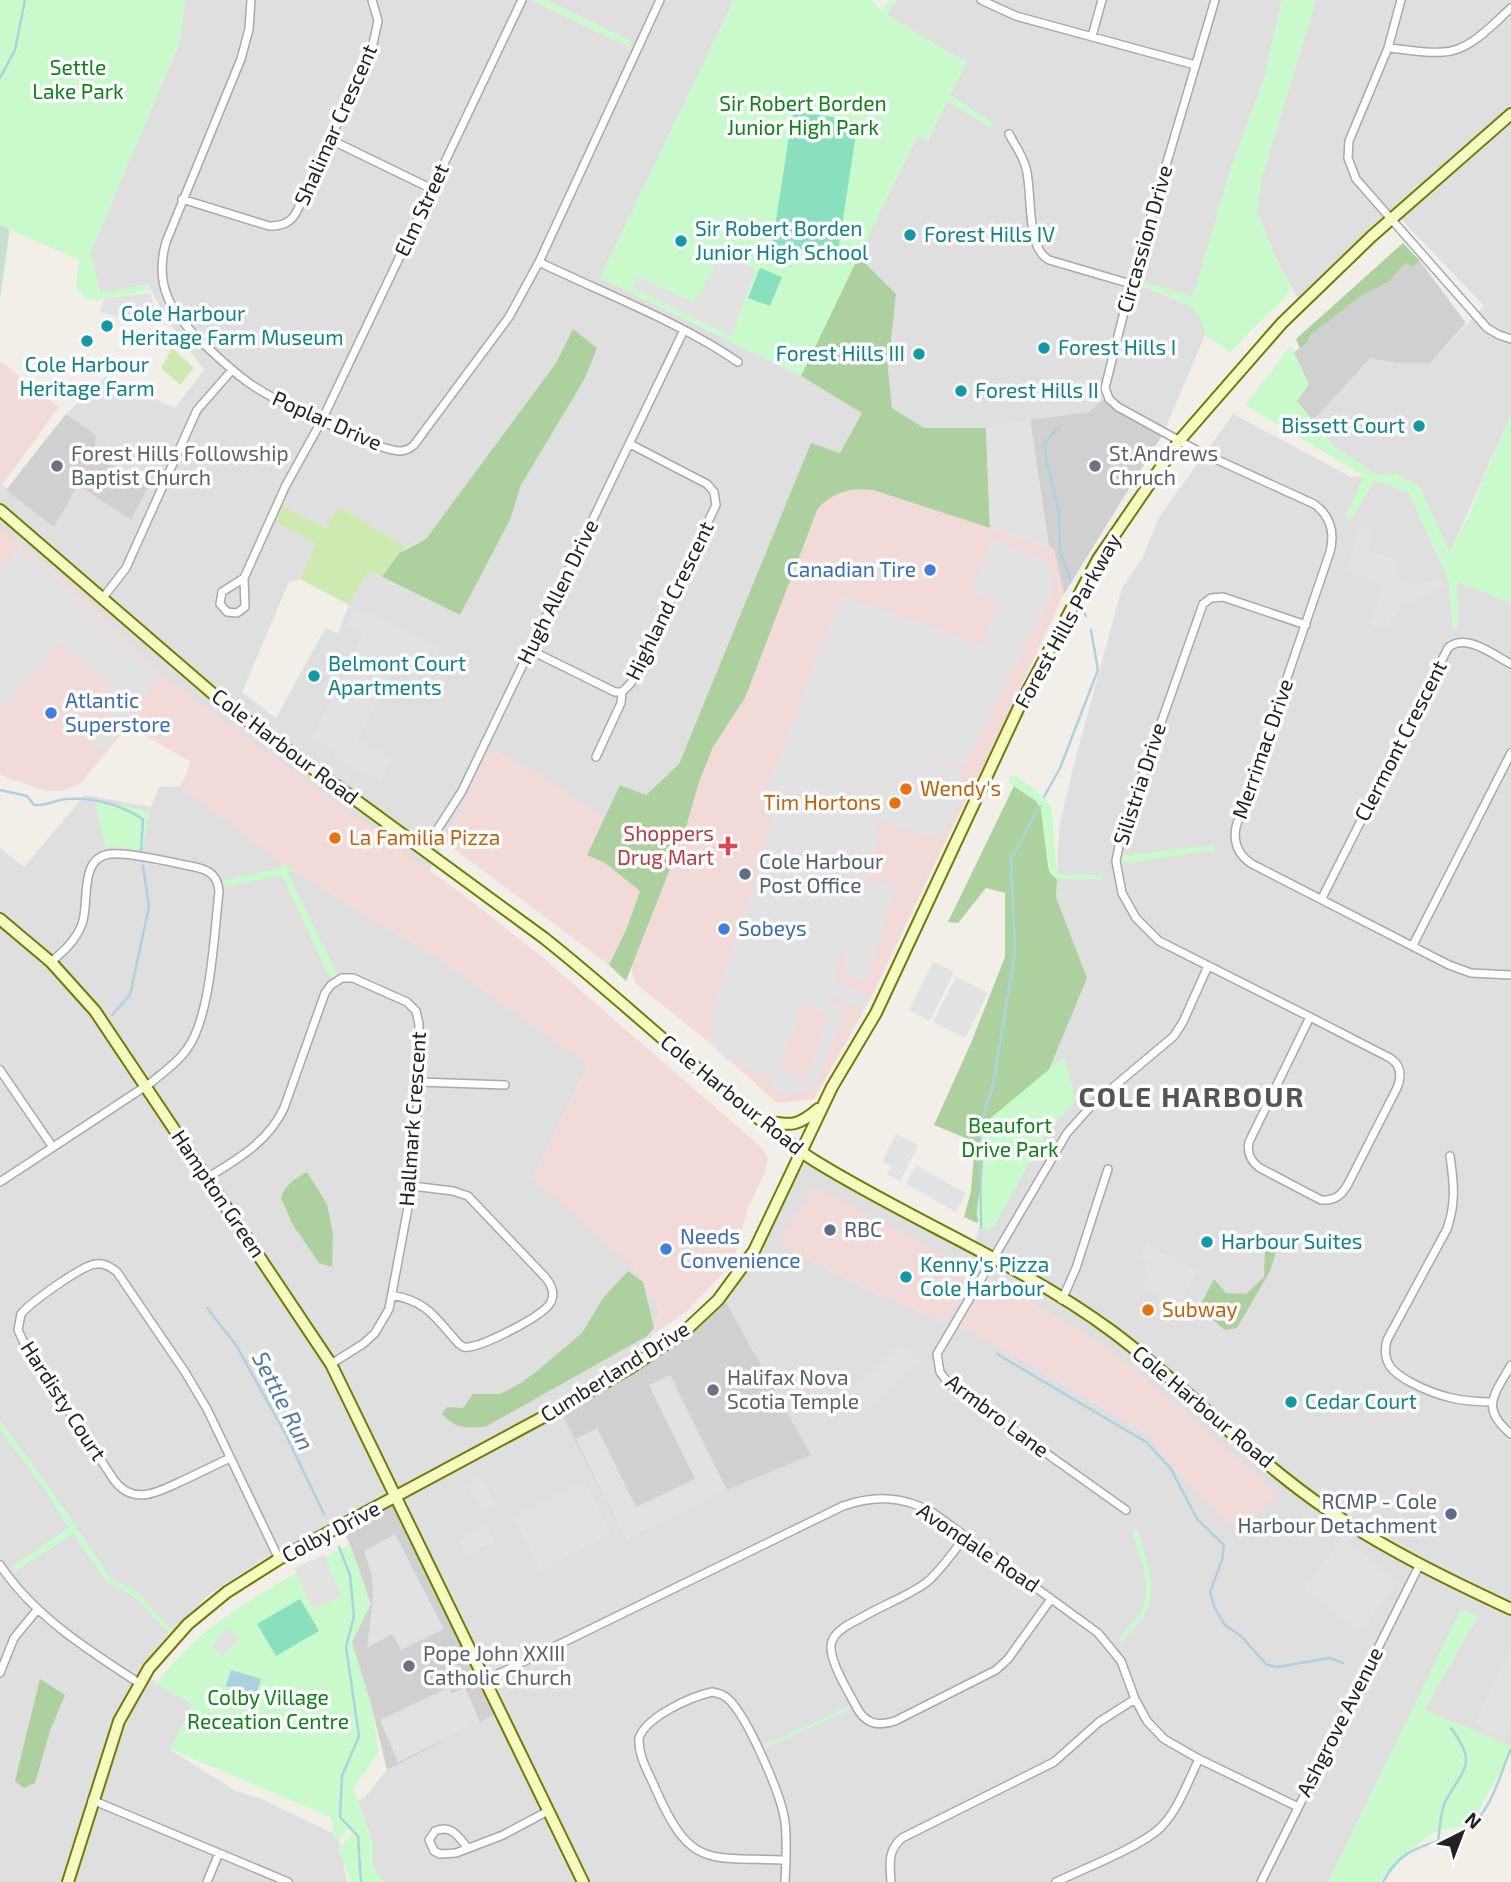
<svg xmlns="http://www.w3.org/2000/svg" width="1511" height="1882" viewBox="0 0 1511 1882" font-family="'Exo 2',sans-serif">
<rect width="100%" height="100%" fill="#f2efe9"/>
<path fill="#e0dfdf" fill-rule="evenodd" d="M185,0H532L629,47L631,41L546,0H734L600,278L801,376L863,412L840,453L811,444L679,764L646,795L620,785L604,819L541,776L490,748L445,842L429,871L164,677L87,601L15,540L0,558V483L54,527L78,485L131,520L148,487L94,454L96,435L66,414L106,377L175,408L204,370L167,320L148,284L101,293L90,254L180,41ZM556,364L584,380L521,485L510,520L460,615L368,571L349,605L338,633L325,628L276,718L242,692L289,582L300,579L317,544L339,507L407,547L426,539Z
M897,0H1282L1264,79L1231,168L1193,297L1141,281L1139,285L1192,306L1204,320L1205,335L1163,434L1119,413L1103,400L1089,412L986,428H924L892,408L888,369L896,294L858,256L918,135L928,140L967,60L956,57L886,14Z
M1316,0H1511V414L1450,553L1440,532L1396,473L1377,475L1334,447L1313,421L1370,358L1396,363H1430L1484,306L1395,213L1299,301L1276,258L1257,213L1262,177Z
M1233,414L1351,477L1365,476L1345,517L1352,519L1374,480L1409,493L1449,581L1453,630L1458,631L1457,581L1511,603V1746L1424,1710L1478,1616L1438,1658L1328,1882H383L373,1867V1843L358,1801L365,1797L387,1770L494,1715L396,1500L265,1558L210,1594L169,1633L138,1671L193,1705L170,1750L236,1791L262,1799L338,1836L347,1882H0V848L24,867L85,795L151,807L159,787L181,786L284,864L360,912L434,955L588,1064L533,1178L628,1260L645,1284L660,1311L651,1338L659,1353L562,1415L626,1540L727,1490L811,1455L726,1302L811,1152L882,1194L975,1242L1015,1107L1087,979L1056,897L1059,828L1074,764L1122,588L1143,557L1158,519ZM778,1244L974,1269V1270L945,1322L873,1292ZM987,1278L1100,1343L1162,1393L1278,1494L1203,1499L1145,1433L1019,1358L958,1325ZM40,1680L64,1695L50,1731Z"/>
<path fill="#f2dad9" d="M0,361L59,407L2,485L0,483Z
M863,488L873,490L1054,549L1064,594L992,749L948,836L872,996L814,1099L777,1103L710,1043L636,984L632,973V967L685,831L699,782L713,747L745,698L818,508L829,497L846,490Z
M0,528L87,601L164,677L466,897L541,956L762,1148L768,1159L766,1170L748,1208L733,1263L688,1310L653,1335L660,1311L634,1268L533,1178L588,1064L434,955L360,912L284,864L181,786L191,762L128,726L80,784L62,791H45L0,775Z
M490,748L541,776L604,819L587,855L605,863L640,891L626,930L609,965L445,842Z
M812,1190L823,1191L974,1270L945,1322L873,1292L778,1244Z
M986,1278L1100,1343L1162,1393L1278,1493L1241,1532L1203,1499L1145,1433L1019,1358L957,1325Z"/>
<path fill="#d0d0d0" d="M1420,261L1466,323L1430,363H1396L1370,358L1313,421L1296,400L1294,352L1308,342L1310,335L1335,315L1361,296L1390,281L1405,263L1412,267Z
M1103,400L1119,413L1163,434L1064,594L1054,549L1049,547L1030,420L1089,412Z
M66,414L96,435L94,454L148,487L131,520L78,485L54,527L6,490Z
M726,1302L811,1455L727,1490L626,1540L562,1415L659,1353Z
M396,1500L494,1715L387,1770L372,1708L351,1641L350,1544L340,1525Z"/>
<path fill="#cdebb0" d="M172,348L194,368L180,385L161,368Z
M282,506L326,528L339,507L407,547L399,553L382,577L368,571L349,605L300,579L316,544L275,521Z"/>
<path fill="#add19e" d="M1403,243L1420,261L1412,267L1405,263L1390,281L1361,296L1310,335L1308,342L1300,348L1296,339Z
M858,256L896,294L888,369L892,408L924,428H986L990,528L873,490C850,487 834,492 818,508L745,698L713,747L699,782L685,831L626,981L609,965L626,930L640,891L605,863L587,855L620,785L646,795L679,764L811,443L840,453L862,413L801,376Z
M573,329L597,348L584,380L521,485L510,520L460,615L382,577L399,553L426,539L556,363Z
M1014,786L1035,800L1041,809L1048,866L1050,873L1057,879L1056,897L1087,978L1043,1084L977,1223L964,1217L971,1191L975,1142L934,1125L971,1043L1005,957V893L986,888L958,923L948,922Z
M307,1172L327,1204L333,1234L332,1267L319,1263L293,1225L281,1198C284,1185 296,1178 307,1172Z
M1270,1242L1277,1249L1270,1271L1237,1328L1225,1330L1208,1316L1202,1302L1214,1279L1226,1293L1246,1294L1264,1277L1265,1249Z
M628,1271L643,1282L654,1328L647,1336L487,1426C468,1429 456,1429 442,1414L447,1407L463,1408L473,1394H500L521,1383L537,1371L582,1333L603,1298Z
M40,1679L65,1695L50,1731L35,1783L24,1788L15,1781Z"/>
<path fill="#c6e0d4" d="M0,95L17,112L9,235L0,298Z"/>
<path fill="#c8facc" d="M0,0H185L180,41L90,254L101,293L148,284L150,290L96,300L85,298L76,286L79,260L0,225Z
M532,0H546L631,41L629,47Z
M734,0H871L881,10L890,0H897L886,14L956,57L968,60L950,95L994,123L991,128L948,101L927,140L917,136L801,376L600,278Z
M1282,0H1316L1262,177L1257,213L1276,258L1291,286L1286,297L1249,332L1231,353L1205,335C1202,300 1166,296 1139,285L1140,281L1193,296L1231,168L1264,79Z
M1291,346L1309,384L1297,401L1334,447L1377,475L1396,473L1420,487L1450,553L1469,514L1511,414V603L1457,582L1458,631L1453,630L1449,580L1409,493L1375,480L1351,520L1345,517L1364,476L1245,405Z
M1012,774L1031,786L1051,805L1057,874L1102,875L1103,879H1057L1050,873L1041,809L1035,800L1007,782Z
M95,800L149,811L143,850L105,846Z
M1213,845L1215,850L1118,864L1119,856Z
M284,864L296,870L287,871L337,974L330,978L282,875L224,887L222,881L280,868Z
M1064,1057L1076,1100L1047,1132L994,1226L990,1230H985C981,1226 978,1222 977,1216C976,1208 981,1186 982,1177C984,1160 981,1143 981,1126Z
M0,1420L53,1493L109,1576L113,1580L135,1590L172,1630L169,1633L132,1595L107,1582L73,1534L14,1572L10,1568L69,1528L43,1487L0,1430Z
M1137,1528C1144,1554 1160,1590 1144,1615C1138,1625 1129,1633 1122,1642L1119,1638C1126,1630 1135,1622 1141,1612C1155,1589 1138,1554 1132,1530Z
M350,1544L371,1604L352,1642L372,1708L379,1752L353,1789L373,1843V1867L383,1882H351L338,1849L353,1833L347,1830L335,1842L331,1817L170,1749L193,1705L156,1684C206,1617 279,1583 350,1544Z
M1461,1609L1478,1616L1424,1710L1511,1746V1754L1470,1824C1459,1828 1448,1828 1438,1831C1421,1838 1391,1868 1380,1882H1328Z
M849,1706L850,1709L764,1749L763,1746Z"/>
<path fill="#88e0be" d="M793,111L858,121L837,257L772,246Z
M760,268L782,277L770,306L748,298Z
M300,1599L319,1631L276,1656L257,1624Z"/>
<path fill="#e2e2e2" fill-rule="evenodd" d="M723,251L755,270L732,337L632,287L638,276L694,303Z
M151,293L154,312L143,319L126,313L123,319L99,311L105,298Z
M1030,420L1049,547L990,528L986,428Z
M1359,527L1371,529L1369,551L1398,561L1395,573L1408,587L1443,578L1445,588L1403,604L1385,630L1369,624L1383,586L1347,571Z
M991,539L1049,562L1053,592L964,766L913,747L959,768L967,789L939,840L877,820L873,832L879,834L866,879L895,887L867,981L847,975L844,948H842L834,981L869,995L864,1011L828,994L827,997L846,1010L813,1091H797L786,1097L771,1085L772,1074L767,1072L762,1076L742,1065L741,1056L728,1061L710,1043L714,1035L711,1012L747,909L773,819L759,810L841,595L982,645L997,602L972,593ZM803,1005L822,1011L827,1017L806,1079L802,1082L780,1068Z
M19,548L77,597L160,676L103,752L92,743L103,730L99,726L115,706L109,697L108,684L61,643L0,710V572Z
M355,607L440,649L429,670L400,656L358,740L392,758L381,782L332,757L335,751L311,739L362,635L345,626Z
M933,962L954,972L930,1021L909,1010Z
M956,977L988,993L965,1038L933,1022Z
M896,1134L918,1145L900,1181L887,1174L891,1166L882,1161Z
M916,1165L966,1193L956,1212L906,1184Z
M1146,1244L1197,1271L1175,1314L1165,1309L1169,1302L1142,1288L1149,1274L1143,1271L1147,1262L1139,1258Z
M903,1342L920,1361L868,1410L859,1413L850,1392Z
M670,1375L727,1490L626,1540L576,1439L597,1428L636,1507L695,1479L649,1385Z
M481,1477L496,1506L483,1513L467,1485Z
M585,1481L611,1534L540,1570L513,1517Z
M486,1525L495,1541L466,1555L458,1540Z
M395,1534L444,1629L401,1650L392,1634L367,1648L373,1597L372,1575L364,1551Z
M1343,1538L1398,1582L1359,1632L1304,1588Z
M324,1555L342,1596L313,1609L294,1568Z
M228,1628L240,1639L223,1656L211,1645Z
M1511,1647V1724L1504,1739L1474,1724Z
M450,1687L451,1694L465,1688L480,1722L398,1762L380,1720Z"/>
<path fill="#aad3df" d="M231,1670L261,1679L256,1695L226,1686Z"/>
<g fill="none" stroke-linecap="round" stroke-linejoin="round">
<path stroke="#aad3df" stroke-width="2.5" d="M0,78L15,50L25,0
M1060,426L1045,442L1046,458L1059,512L1060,552L1071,581
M1084,612L1086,616
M0,790L27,796L34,805C46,806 56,800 67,799C95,797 119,804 143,819L141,852
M1044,797L1060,768L1098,670L1091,630
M112,1015L130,995L149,907L143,866
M981,1228L980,1126L993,1085L1015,952L1011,858L1040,806
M207,1308L236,1345L285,1433L324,1514
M997,1354L1146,1442L1171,1469L1197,1519L1224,1545L1222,1560L1210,1592L1214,1606L1224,1624L1241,1636L1267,1665L1277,1667L1330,1658L1343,1663
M339,1547L350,1575L354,1616L346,1647L359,1736L342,1776L340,1817L358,1836L361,1882
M1438,1841C1440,1829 1440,1813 1445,1802C1464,1767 1478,1765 1451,1728
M1383,1882C1408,1836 1436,1851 1471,1825C1493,1808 1500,1773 1511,1749"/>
<defs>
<path id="street" d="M251,0L249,29L241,59L166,242C153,288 173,315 205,345C221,360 236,375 255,387C294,412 340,428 382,447C395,451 404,454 414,445L509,317L539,262L660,0
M981,0L1016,16L1195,65
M1215,0L1132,280L1105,388L1109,399L1118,407L1198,451L1314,504C1331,516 1335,532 1330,552L1236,827C1233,843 1238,855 1252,864L1449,965L1471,973L1511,975
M1401,0L1388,48L1349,141L1348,158L1356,179L1487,328L1499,335L1511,339
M1092,36L1102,0
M1388,48C1405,49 1425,54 1443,52C1470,51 1492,25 1511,8
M1009,134C1015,145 1023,156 1026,168C1033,193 1025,247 1049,260L1131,284
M331,140L432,189
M182,199L269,226C282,226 291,223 297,211L372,48L378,21L372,0
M539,262C605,294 678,321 738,362
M244,578L286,485L322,420L522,0
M244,578L245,607L237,613L227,612L220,604L222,592Z
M102,599L126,568L197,410L232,370
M1306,625L1223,597L1211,598L1203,604L1121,836L1116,861L1122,893L1136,918L1159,941L1310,1017
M530,650L615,692H622
M596,757L621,703L622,692L631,683L716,505L714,492L707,484L630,444
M425,849L462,791L684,330
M1322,898L1448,648C1465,632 1494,655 1511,664
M1413,945L1511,753
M1310,1017L1390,1058C1401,1065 1402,1076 1397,1088L1348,1184C1342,1195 1335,1201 1321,1200L1260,1168C1250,1161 1247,1153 1249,1142Z
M0,1070L52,1146
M419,1082L505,1085
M1450,1156C1454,1183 1456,1204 1447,1229L1387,1340C1381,1363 1393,1373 1412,1383C1439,1397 1461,1402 1492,1402
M207,1178C238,1159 268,1142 284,1108L325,993L331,985L342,978H353L407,1002L416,1011L419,1024V1082L412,1186L389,1309L375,1333L363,1344L331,1364
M0,1182L152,1082C164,1071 178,1063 187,1049C211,1017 214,934 219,892C218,871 203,868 185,865C166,861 128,852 110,854C78,858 90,903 82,924C76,940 64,951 51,962
M392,1295C429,1302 435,1318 459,1344C464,1347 464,1348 469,1347C485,1345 544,1316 551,1302C555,1293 552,1285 545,1277L468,1196L453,1191L412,1186
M1062,1300L1076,1268L1108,1169
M1511,1365C1495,1394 1479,1408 1511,1434
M230,1458C215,1465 199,1473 184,1480C160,1491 134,1507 114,1480L24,1343L18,1330L21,1314C30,1303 82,1265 96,1264C104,1263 111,1267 117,1272L185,1372L207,1409L279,1559
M1126,1510L949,1384L940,1372L937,1354L1067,1133L1092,1105L1174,1036L1183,1022L1208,966
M965,1537C953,1552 942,1569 927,1582C907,1597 882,1605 861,1618C851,1623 836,1630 832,1641C826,1656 848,1691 856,1706C864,1723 877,1727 895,1721L996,1670L1008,1659L1051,1599
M0,1565C34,1616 88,1650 139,1683
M0,1673L14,1638L37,1610
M484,1681L843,1506C874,1495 902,1496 932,1512L1098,1633L1121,1661L1135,1699L1147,1721L1164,1739L1199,1759L1298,1807
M712,1692C718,1693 723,1694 727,1698C746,1713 779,1791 784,1816C787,1830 786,1845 786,1860C707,1857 691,1869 656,1790C649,1773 638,1757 639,1738C646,1717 690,1697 712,1692Z
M92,1800L288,1882
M467,1847C458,1836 451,1824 435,1831L429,1840L434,1851L440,1854L456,1853L503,1835L548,1811
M207,1882L219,1853
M785,1882L786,1860
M891,1882C890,1864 887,1851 902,1838L1054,1762L1099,1722L1135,1699
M1056,1882C1083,1869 1143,1846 1162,1826C1179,1808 1188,1781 1199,1759
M1261,1882L1420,1564"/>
<path id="secondary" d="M0,510L226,705L544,938C616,995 681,1058 753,1114C773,1130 793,1147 815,1161C912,1221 1021,1264 1113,1332C1188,1388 1251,1458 1328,1510C1385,1549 1449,1580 1511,1609
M0,919L51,962L95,1011L331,1364L583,1882
M763,1121C790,1125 796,1128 818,1109
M68,1882L119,1721L149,1668L188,1624L227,1592L279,1559L573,1401L630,1368L685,1331L718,1300L754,1251L832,1087L876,1013L1020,705L1098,559L1179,441L1282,323L1372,236L1511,114"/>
</defs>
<use href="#street" stroke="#a9a9a9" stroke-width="10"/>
<use href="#secondary" stroke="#707d05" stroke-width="14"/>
<use href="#street" stroke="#fff" stroke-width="7"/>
<use href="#secondary" stroke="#f7fabf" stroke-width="10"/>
</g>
<g fill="#0f9aa8" stroke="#fff" stroke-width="2.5">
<circle cx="910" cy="235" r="7"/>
<circle cx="681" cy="241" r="7"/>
<circle cx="107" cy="326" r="7"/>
<circle cx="87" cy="341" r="7"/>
<circle cx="1044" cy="348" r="7"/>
<circle cx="919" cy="354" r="7"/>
<circle cx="961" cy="391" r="7"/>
<circle cx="1419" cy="426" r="7"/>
<circle cx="314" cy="676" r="7"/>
<circle cx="1207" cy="1242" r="7"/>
<circle cx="906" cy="1277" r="7"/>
<circle cx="1291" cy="1402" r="7"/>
</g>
<g fill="#6b7280" stroke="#fff" stroke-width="2.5">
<circle cx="57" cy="466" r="7"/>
<circle cx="1095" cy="466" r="7"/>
<circle cx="713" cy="1390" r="7"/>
<circle cx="409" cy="1666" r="7"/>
</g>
<g fill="#3f7fe0" stroke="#fff" stroke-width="2.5">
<circle cx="930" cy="570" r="7"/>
<circle cx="51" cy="713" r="7"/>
<circle cx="724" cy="929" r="7"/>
<circle cx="666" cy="1249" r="7"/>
</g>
<g fill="#e8710a" stroke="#fff" stroke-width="2.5">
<circle cx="906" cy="789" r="7"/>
<circle cx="895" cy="803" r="7"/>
<circle cx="335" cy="838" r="7"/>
<circle cx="1148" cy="1310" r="7"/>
</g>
<path fill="#e0444e" stroke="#fff" stroke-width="2.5" d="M724.5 835.5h7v7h7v7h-7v7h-7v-7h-7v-7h7z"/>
<g fill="#5c6f8a" stroke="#fff" stroke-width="2.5">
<circle cx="745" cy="874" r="7"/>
<circle cx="830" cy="1230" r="7"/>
<circle cx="1451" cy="1514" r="7"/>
</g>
<g text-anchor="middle" stroke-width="7" stroke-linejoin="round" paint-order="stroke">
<g font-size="21" fill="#0c8416" stroke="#fff">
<text x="78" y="75">Settle<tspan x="78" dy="24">Lake Park</tspan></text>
<text x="803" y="111">Sir Robert Borden<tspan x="803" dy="24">Junior High Park</tspan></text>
<text x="1010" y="1133">Beaufort<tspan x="1010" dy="24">Drive Park</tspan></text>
<text x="268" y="1705">Colby Village<tspan x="268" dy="24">Receation Centre</tspan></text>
</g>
<g font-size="21" fill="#222" stroke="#fff">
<text transform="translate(336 125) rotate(-66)" y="7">Shalimar Crescent</text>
<text transform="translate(422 210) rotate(-65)" y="7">Elm Street</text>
<text transform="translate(1145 239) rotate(-74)" y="7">Circassion Drive</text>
<text transform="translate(327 421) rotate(24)" y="7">Poplar Drive</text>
<text transform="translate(558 592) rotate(-64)" y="7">Hugh Allen Drive</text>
<text transform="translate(670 601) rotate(-64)" y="7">Highland Crescent</text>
<text transform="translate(1068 621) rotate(-61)" y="7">Forest Hills Parkway</text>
<text transform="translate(1401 741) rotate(-63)" y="7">Clermont Crescent</text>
<text transform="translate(285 747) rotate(37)" y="7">Cole Harbour Road</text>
<text transform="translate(1263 749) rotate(-71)" y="7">Merrimac Drive</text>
<text transform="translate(1140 784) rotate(-72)" y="7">Silistria Drive</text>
<text transform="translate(732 1095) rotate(39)" y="7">Cole Harbour Road</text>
<text transform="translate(413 1119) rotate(-86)" y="7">Hallmark Crescent</text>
<text transform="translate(218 1194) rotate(56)" y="7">Hampton Green</text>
<text transform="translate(615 1372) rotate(-32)" y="7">Cumberland Drive</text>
<text transform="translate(63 1401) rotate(57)" y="7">Hardisty Court</text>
<text transform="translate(1203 1407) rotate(40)" y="7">Cole Harbour Road</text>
<text transform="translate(997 1416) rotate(37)" y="7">Armbro Lane</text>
<text transform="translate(331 1532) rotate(-28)" y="7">Colby Drive</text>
<text transform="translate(978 1548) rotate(34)" y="7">Avondale Road</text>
<text transform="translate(1340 1722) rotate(-63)" y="7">Ashgrove Avenue</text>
</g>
<g font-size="21" fill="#0d838f" stroke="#fff" text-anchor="start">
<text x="695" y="236">Sir Robert Borden<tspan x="695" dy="24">Junior High School</tspan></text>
<text x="924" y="242">Forest Hills IV</text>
<text x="121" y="321">Cole Harbour<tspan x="121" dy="24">Heritage Farm Museum</tspan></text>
<text x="1058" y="355">Forest Hills I</text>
<text x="905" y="361" text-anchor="end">Forest Hills III</text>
<text x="87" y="372" text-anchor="middle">Cole Harbour<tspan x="87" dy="24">Heritage Farm</tspan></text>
<text x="975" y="398">Forest Hills II</text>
<text x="1405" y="433" text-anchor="end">Bissett Court</text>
<text x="328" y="671">Belmont Court<tspan x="328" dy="24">Apartments</tspan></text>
<text x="1221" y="1249">Harbour Suites</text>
<text x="920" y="1272">Kenny's Pizza<tspan x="920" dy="24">Cole Harbour</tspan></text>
<text x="1305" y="1409">Cedar Court</text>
</g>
<g font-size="21" fill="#5b616d" stroke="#fff" text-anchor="start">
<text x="71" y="461">Forest Hills Followship<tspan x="71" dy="24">Baptist Church</tspan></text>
<text x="1109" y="461">St.Andrews<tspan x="1109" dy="24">Chruch</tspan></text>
<text x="727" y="1385">Halifax Nova<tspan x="727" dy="24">Scotia Temple</tspan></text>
<text x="423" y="1661">Pope John XXIII<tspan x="423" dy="24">Catholic Church</tspan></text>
</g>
<g font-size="21" fill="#366cbe" stroke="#fff" text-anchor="start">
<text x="916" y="577" text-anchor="end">Canadian Tire</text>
<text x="65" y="708">Atlantic<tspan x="65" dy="24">Superstore</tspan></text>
<text x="738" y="936">Sobeys</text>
<text x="680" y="1244">Needs<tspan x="680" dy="24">Convenience</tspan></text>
</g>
<g font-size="21" fill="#c56008" stroke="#fff" text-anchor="start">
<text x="920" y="796">Wendy's</text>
<text x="881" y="810" text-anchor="end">Tim Hortons</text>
<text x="349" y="845">La Familia Pizza</text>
<text x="1162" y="1317">Subway</text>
</g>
<g font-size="21" fill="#be3a42" stroke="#fff" text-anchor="end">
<text x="714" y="841">Shoppers<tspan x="714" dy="24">Drug Mart</tspan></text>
</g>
<g font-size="21" fill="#4e5e75" stroke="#fff" text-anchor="start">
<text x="759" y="869">Cole Harbour<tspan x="759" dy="24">Post Office</tspan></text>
<text x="844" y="1237">RBC</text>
<text x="1437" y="1509" text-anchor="end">RCMP - Cole<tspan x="1437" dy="24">Harbour Detachment</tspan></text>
</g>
<g font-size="23" font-style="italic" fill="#4a7aab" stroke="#fff">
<text transform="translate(283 1401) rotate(63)" y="8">Settle Run</text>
</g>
<g font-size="28" font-weight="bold" letter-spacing="2" fill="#555" stroke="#fff">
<text x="1192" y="1107">COLE HARBOUR</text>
</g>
</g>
<g transform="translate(1462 1833) rotate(42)" stroke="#ffffff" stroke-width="5" paint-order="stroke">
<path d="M0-5L12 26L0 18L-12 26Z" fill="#222222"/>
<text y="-10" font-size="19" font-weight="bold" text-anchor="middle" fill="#222222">N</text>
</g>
</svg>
